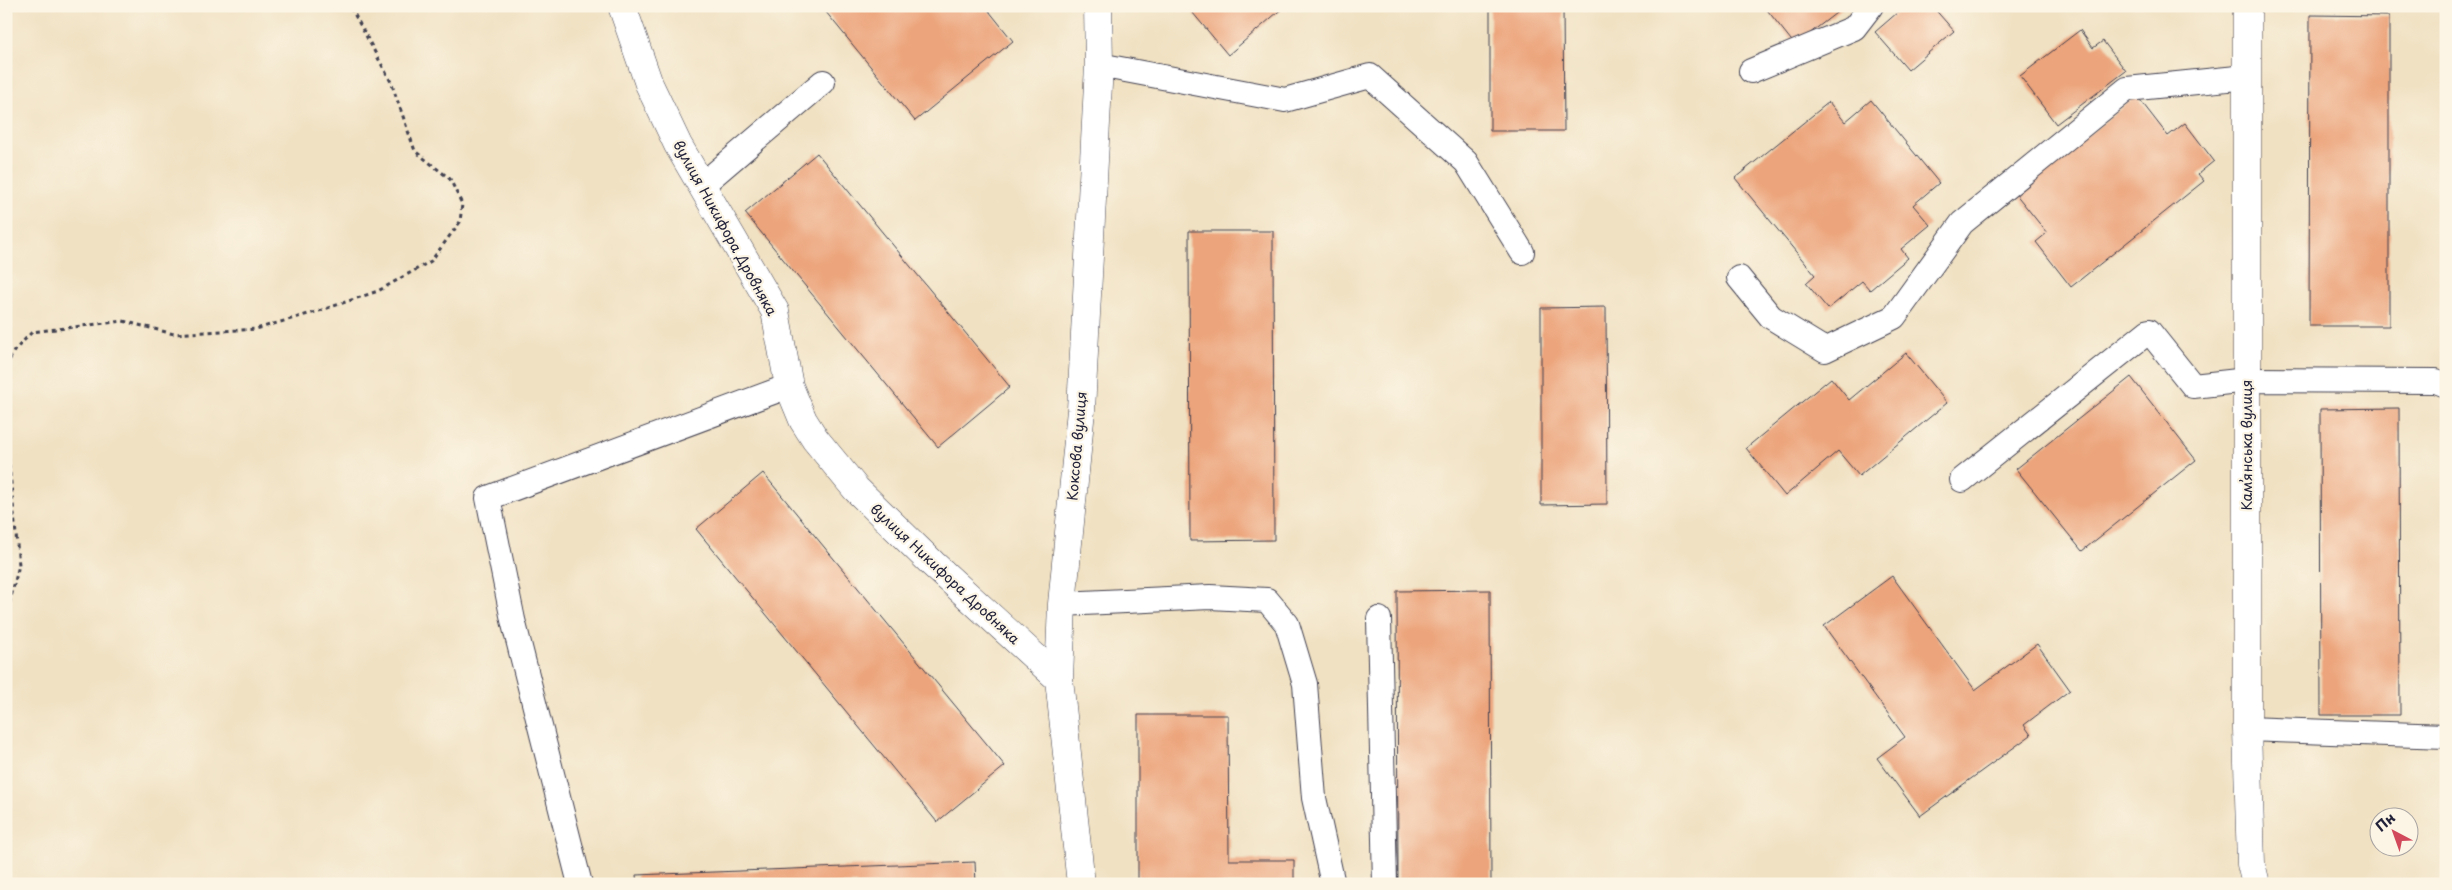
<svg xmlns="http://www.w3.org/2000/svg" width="2452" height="890" viewBox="0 0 2452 890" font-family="'Playpen Sans',sans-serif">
<rect width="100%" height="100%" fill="#fcf5e5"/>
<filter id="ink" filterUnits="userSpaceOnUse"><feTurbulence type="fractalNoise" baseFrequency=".02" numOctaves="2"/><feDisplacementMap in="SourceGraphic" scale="10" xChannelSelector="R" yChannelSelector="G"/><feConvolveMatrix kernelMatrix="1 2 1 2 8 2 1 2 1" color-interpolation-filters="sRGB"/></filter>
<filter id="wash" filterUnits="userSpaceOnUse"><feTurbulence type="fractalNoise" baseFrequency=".0096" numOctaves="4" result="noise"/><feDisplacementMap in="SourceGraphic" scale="20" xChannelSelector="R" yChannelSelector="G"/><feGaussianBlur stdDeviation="1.12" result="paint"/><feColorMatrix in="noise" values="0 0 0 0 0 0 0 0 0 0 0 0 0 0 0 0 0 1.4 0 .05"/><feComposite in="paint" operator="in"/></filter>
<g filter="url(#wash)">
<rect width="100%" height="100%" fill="#f0e1c2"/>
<g id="blocks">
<path fill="#eca47b" d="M821,6H985L1013,41L915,121Z
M1187,6H1285L1228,55Z
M1490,6H1563L1564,131H1490Z
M1764,6H1845L1795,45Z
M1905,6H1932L1954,31L1908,70L1875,32Z
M2310,15L2389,16V326H2309Z
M2080,30L2093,48L2103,41L2126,71L2056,124L2020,76Z
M2137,96L2168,136L2185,123L2214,161L2198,174L2204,181L2071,287L2036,242L2047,233L2015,193Z
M1871,100L1939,183L1913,205L1930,225L1901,249L1908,258L1870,290L1862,281L1828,309L1806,283L1815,275L1735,178L1829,102L1845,122Z
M817,153L1010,387L938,447L745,213Z
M1189,231H1273L1274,540L1190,541Z
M1606,307L1607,504L1541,505V308Z
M1906,353L1947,403L1859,476L1838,451L1785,496L1746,448L1831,378L1849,400Z
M2131,377L2196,460L2082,551L2016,469Z
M2399,408L2400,715H2321L2320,409Z
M763,473L1005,766L937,822L696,529Z
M1892,576L1975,690L2037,644L2070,690L2024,725L2031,735L1920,816L1877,758L1905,737L1824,626Z
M1490,590L1491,884H1398L1397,591Z
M1138,715H1228L1229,860H1294V884H1138Z
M975,862L976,884H637L636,875Z"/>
</g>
</g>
<g filter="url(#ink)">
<use href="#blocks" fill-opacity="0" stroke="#413f4f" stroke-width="1"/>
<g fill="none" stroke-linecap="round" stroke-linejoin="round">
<defs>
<path id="service" d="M1099,65L1285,100L1370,76L1466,162L1522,252
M1751,71L1854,28L1871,6
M702,185L823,82
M1739,278L1771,317L1825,350L1894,317L1962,223L2127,89L2247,77
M1962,480L2149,331L2193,386L2247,380L2436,381L2446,385
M1062,604L1210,597L1267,600L1287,624L1305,684L1314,798L1333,884
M1379,619L1385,884
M2247,729L2446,736
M580,884L513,620L488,498L789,386"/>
<path id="minor" d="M622,6L649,84L678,145L775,311L789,386L803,420L815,439L856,489L933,564L1059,679
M2247,6V729L2251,864L2256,884
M1081,884L1059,679L1062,604L1081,410L1099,65L1098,6"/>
</defs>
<use href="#service" stroke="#413f4f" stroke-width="26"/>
<use href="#minor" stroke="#413f4f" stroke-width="29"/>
<path stroke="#413f4f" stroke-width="3" stroke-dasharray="4 4" stroke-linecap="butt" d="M6,367L14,351L32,332L123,321L174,334L256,329L319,311L378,291L431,261L460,222L462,204L450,179L415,151L391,82L350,6
M6,433L19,565L6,617"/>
<use href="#service" stroke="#fff" stroke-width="24"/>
<use href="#minor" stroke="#fff" stroke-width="28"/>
</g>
</g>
<g text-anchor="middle" stroke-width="4.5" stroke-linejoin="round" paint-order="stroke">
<g font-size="14" fill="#22223b" stroke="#fcf5e5">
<text transform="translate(725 228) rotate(61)" y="5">вулиця Никифора Дровняка</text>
<text transform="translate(2247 445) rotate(-90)" y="5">Камʼянська вулиця</text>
<text transform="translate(1077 446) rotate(-85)" y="5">Коксова вулиця</text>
<text transform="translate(945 574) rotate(43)" y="5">вулиця Никифора Дровняка</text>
</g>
</g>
<rect width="2452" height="890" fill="none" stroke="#fcf5e5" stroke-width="25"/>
<g transform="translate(2394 832) rotate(319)"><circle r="24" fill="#fcf5e5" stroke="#a5a1a1"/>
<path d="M0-4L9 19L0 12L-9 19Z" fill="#d1495b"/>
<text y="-8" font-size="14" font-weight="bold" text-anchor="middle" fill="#22223b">Пн</text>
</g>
</svg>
